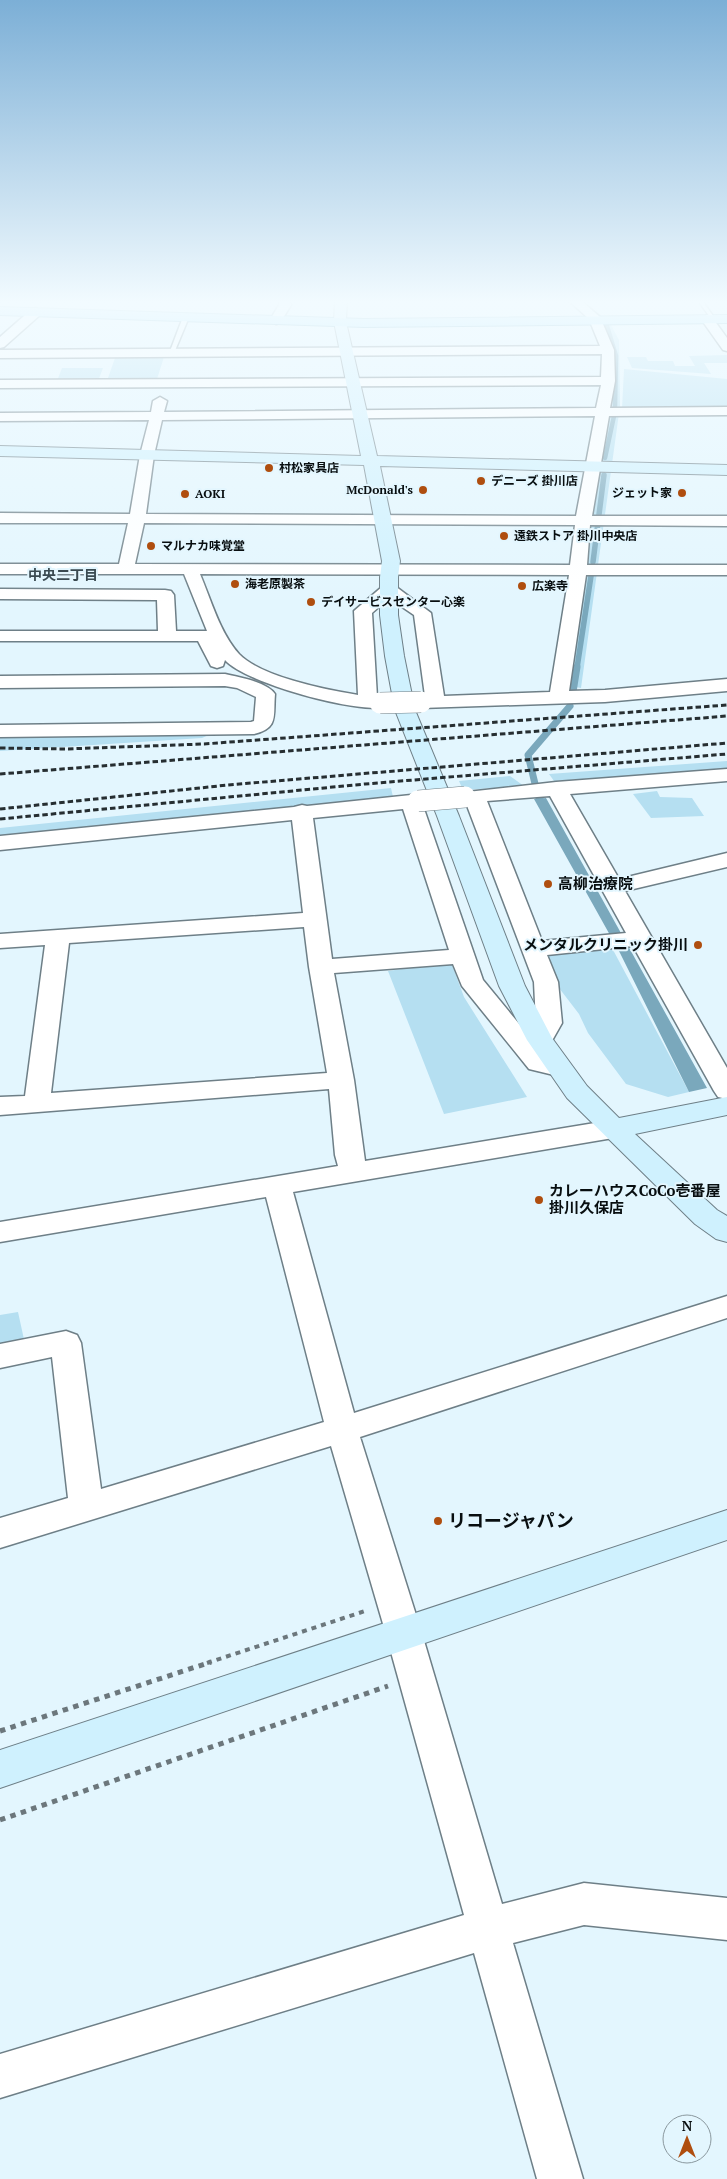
<svg xmlns="http://www.w3.org/2000/svg" width="727" height="2179" viewBox="0 0 727 2179" font-family="'PT Serif','Noto Sans JP',serif">
<rect width="100%" height="100%" fill="#e3f6fe"/>
<path fill="#b5dff1" d="M611,325L619,340L620,406L581,688L569,686L586,540L602,439L603,326Z
M116,355L164,357L157,379L107,381Z
M727,355V363H704L711,374L632,368L627,357H646L648,361H673L675,366H695L689,356Z
M62,368H103L98,381H57Z
M624,369L727,379V408L622,409Z
M213,733L202,738L0,751V736Z
M727,761V770L554,781L549,774Z
M510,776L524,786L463,790L459,781Z
M391,788L393,797L0,837V828Z
M657,791L660,797L692,798L704,816L651,818L633,794Z
M612,948L689,1092L668,1097L626,1084L588,1033L579,1014L556,984L547,955Z
M451,962L464,997L527,1097L444,1114L388,971Z
M18,1312L25,1344L0,1348V1315Z"/>
<path fill="#7aa8bc" d="M546,798L707,1088L689,1092L620,953L534,799Z"/>
<g fill="none" stroke-linecap="round" stroke-linejoin="round">
<path stroke="#7aa8bc" stroke-width="4.5" d="M607,326L616,356L615,408
M605,458L614,416"/>
<path stroke="#7aa8bc" stroke-width="5.5" d="M593,562L604,475
M577,668L591,576"/>
<path stroke="#7aa8bc" stroke-width="7" d="M573,692L577,667
M546,809L538,796L528,755L570,706"/>
<defs>
<path id="lane" d="M630,299H646L643,301Z
M697,299H701L716,320H712Z
M186,315L189,317L174,353L169,354L183,317Z"/>
<path id="street" d="M279,299H289L291,305L280,323L276,324L270,320L279,305Z
M567,299H579L600,317L614,350L615,381L610,408L727,407V415L609,416L592,516H727V526L590,525L587,565H727V575H586L569,691L605,690L727,679V691L605,702L421,708L414,706L411,702L414,698L425,696L414,615L389,598L372,613L377,697L387,699L390,703L387,707C358,714 245,683 225,660L223,666L217,668L211,666L198,641H0V631H158L157,600L0,599V589L165,590L171,591L174,595L176,631H207L184,574H0V564H119L128,523H0V513L130,514L140,455L149,420L0,421V413L151,412L153,401L160,397L167,401L164,412L596,408L601,385L0,388V380L601,377L602,354L0,358V350L600,346L589,319ZM595,416L576,516L146,514L154,455L162,420ZM144,523L575,525L570,565L135,564ZM200,574L569,575L550,692L444,696L431,613L395,586H383L354,611L358,695C327,690 261,677 239,654C220,633 211,600 200,574Z
M36,308L42,312L40,315L4,347L0,348V337L32,309Z
M707,315L711,316L727,338V351L723,350L701,319Z
M225,674C239,677 267,682 275,694C273,716 279,728 254,734L0,737V725L251,722L254,721L256,697L237,688L225,686L0,688V676Z
M727,769V781L570,794L619,879L727,853V867L625,891L727,1068V1099L718,1097L714,1091L633,946L547,955L558,982L562,1023L549,1046L539,1048L547,1057L567,1062L571,1068L567,1074L558,1076L529,1069L462,986L453,964L334,973L354,1080L365,1161L613,1120L623,1123L626,1129L623,1135L613,1138L293,1192L354,1413L727,1296V1318L360,1437L422,1634L502,1904L584,1883L727,1898V1940L584,1925L513,1943L583,2179H537L474,1953L0,2098V2054L464,1915L386,1634L331,1446L0,1548V1518L68,1498L52,1357L0,1368V1344L66,1331L77,1335L81,1343L101,1489L324,1422L266,1197L0,1242V1222L338,1166L335,1155L329,1089L0,1115V1097L25,1096L45,945L0,948V934L303,913L292,820L0,850V836L294,807L302,805L307,806L411,795L425,797L428,801L423,806L483,980L529,1036L536,1023L534,982L466,803L458,801L455,797L458,793L556,782ZM550,796L626,933L542,941L487,801ZM403,809L449,950L332,959L313,818ZM304,927L309,967L327,1073L51,1093L69,943Z"/>
<path id="secondary" d="M335,299H347L346,322L377,456L727,465V475L380,466L400,561L398,577V615L404,656L415,710L459,816L525,986L552,1038L587,1086L619,1118L727,1097V1115L635,1134L717,1210L727,1216V1242L716,1239L695,1224L567,1098L527,1040L499,986L437,816L395,710L385,656L380,615V577L382,561L364,465L0,456V446L361,456L334,322Z
M727,1510V1540L0,1788V1750Z"/>
<path id="primary" d="M0,307L364,319L727,315V323L364,327L0,315Z"/>
</defs>
<use href="#lane" stroke="#6e7f87" stroke-width="3"/>
<use href="#street" stroke="#6e7f87" stroke-width="3"/>
<use href="#secondary" stroke="#6e7f87" stroke-width="2"/>
<use href="#primary" stroke="#418ba8" stroke-width="2"/>
<path stroke="#6c777c" stroke-width="4" stroke-dasharray="5 5" stroke-linecap="butt" d="M207,1663L365,1611"/>
<path stroke="#6c777c" stroke-width="5" stroke-dasharray="5.5 5.5" stroke-linecap="butt" d="M0,1731L211,1662
M0,1820L388,1686"/>
<use href="#lane" fill="#fff" fill-rule="evenodd"/>
<use href="#street" fill="#fff" fill-rule="evenodd"/>
<use href="#secondary" fill="#cff1fe" fill-rule="evenodd"/>
<use href="#primary" fill="#a0e2fc" fill-rule="evenodd"/>
<path stroke="#262e31" stroke-width="3" stroke-dasharray="5.5 3" stroke-linecap="butt" d="M0,748L65,749L204,744L727,705
M0,774L727,716
M0,809L228,785L727,743
M0,819L365,784L727,754"/>
<defs>
<path id="street-bridge" d="M380,703L421,702
M418,801L465,797"/>
</defs>
<use href="#street-bridge" stroke="#6e7f87" stroke-width="22" stroke-linecap="butt"/>
<use href="#street-bridge" stroke="#fff" stroke-width="21"/>
</g>
<linearGradient id="sky" x2="0" y2="1"><stop stop-color="#7cafd6"/><stop offset="0.5" stop-color="#f2fbff"/><stop offset="1" stop-color="#f2fbff" stop-opacity="0"/></linearGradient>
<rect width="727" height="604" fill="url(#sky)"/>
<g fill="#af4e0f" stroke="#e3f6fe" stroke-width="2">
<circle cx="269" cy="468" r="5"/>
<circle cx="481" cy="481" r="5"/>
<circle cx="423" cy="490" r="5"/>
<circle cx="682" cy="493" r="5"/>
<circle cx="185" cy="494" r="5"/>
<circle cx="504" cy="536" r="5"/>
<circle cx="151" cy="546" r="5"/>
<circle cx="235" cy="584" r="5"/>
<circle cx="522" cy="586" r="5"/>
<circle cx="311" cy="602" r="5"/>
<circle cx="548" cy="884" r="5"/>
<circle cx="698" cy="945" r="5"/>
<circle cx="539" cy="1200" r="5"/>
<circle cx="438" cy="1521" r="5"/>
</g>
<g text-anchor="middle" stroke-width="4" stroke-linejoin="round" paint-order="stroke">
<g font-size="12" font-weight="bold" fill="#080e10" stroke="#e3f6fe" text-anchor="start">
<text x="279" y="472">村松家具店</text>
<text x="491" y="485">デニーズ 掛川店</text>
<text x="413" y="494" text-anchor="end">McDonald's</text>
<text x="672" y="497" text-anchor="end">ジェット家</text>
<text x="195" y="498">AOKI</text>
<text x="514" y="540">遠鉄ストア 掛川中央店</text>
<text x="161" y="550">マルナカ味覚堂</text>
<text x="245" y="588">海老原製茶</text>
<text x="532" y="590">広楽寺</text>
<text x="321" y="606">デイサービスセンター心楽</text>
</g>
<g font-size="14" font-weight="bold" fill="#3a4a51" stroke="#e3f6fe">
<text x="63" y="580">中央二丁目</text>
</g>
<g font-size="15" font-weight="bold" fill="#080e10" stroke="#e3f6fe" text-anchor="start">
<text x="558" y="889">高柳治療院</text>
<text x="688" y="950" text-anchor="end">メンタルクリニック掛川</text>
<text x="549" y="1196">カレーハウスCoCo壱番屋<tspan x="549" dy="17">掛川久保店</tspan></text>
</g>
<g font-size="18" font-weight="bold" fill="#080e10" stroke="#e3f6fe" text-anchor="start">
<text x="448" y="1527">リコージャパン</text>
</g>
</g>
<g transform="translate(687 2139)"><circle r="24" fill="#e3f6fe" stroke="#8b999f"/>
<path d="M0-4L9 19L0 12L-9 19Z" fill="#af4e0f"/>
<text y="-8" font-size="14" font-weight="bold" text-anchor="middle" fill="#080e10">N</text>
</g>
</svg>
